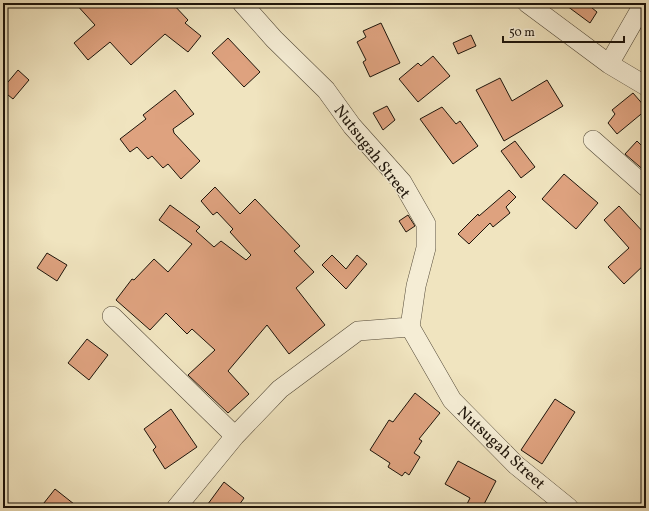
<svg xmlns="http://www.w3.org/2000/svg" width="649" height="511" viewBox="0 0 649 511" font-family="Vollkorn,serif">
<rect width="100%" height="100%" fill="#f0e4bf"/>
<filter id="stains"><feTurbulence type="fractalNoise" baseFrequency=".005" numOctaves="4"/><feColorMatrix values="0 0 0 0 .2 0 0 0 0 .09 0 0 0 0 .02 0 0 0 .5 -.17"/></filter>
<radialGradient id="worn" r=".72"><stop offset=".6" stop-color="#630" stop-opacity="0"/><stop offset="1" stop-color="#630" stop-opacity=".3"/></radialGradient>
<path fill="#dea27f" stroke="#1d140a" d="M75,3H172L188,20L185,23L201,36L188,52L165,34L131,65L110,42L88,60L74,43L95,25Z
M563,3H586L597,12L590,23Z
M381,23L400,63L370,77L363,62L366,60L357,42L366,37L363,31Z
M471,35L476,46L458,54L453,43Z
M228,38L260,72L244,87L212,53Z
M433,56L450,76L418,102L399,79L418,63L421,66Z
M18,70L29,80L13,99L3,91V88Z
M500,78L512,101L547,80L563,106L504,141L476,90Z
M175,90L194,114L173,129L174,133L200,161L181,179L168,164L163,168L152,156L148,159L137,147L130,152L120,139L146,119L143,115Z
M633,93L646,108V110L617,134L608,123L615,114L612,110Z
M387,106L395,120L383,130L373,113Z
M442,107L456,124L460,121L478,146L453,164L420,119Z
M515,141L535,167L521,178L501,151Z
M637,141L646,150V172L625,154Z
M564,174L598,203L576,229L542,199Z
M215,187L240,214L255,199L300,246L294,251L314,272L296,288L325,325L289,354L267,325L228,371L249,394L228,413L188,375L215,350L192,329L187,334L166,313L150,330L116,300L132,279L134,280L154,259L168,272L192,244L159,220L170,205L200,227L196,231L214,247L221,241L246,260L251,255L230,232L233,229L217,212L213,215L201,201Z
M509,190L516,197L506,207L510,213L493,227L490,223L469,244L458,234L478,214L479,216Z
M619,206L646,235V263L624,284L608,267L629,248L604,220Z
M408,215L415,226L406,232L399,221Z
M47,253L67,265L57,281L37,268Z
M332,255L346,269L357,255L367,264L346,289L322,265Z
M87,339L108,355L89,380L68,363Z
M415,393L440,413L419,439L422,441L414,453L420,457L409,475L405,472L402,476L388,467L390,463L370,450L389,420L393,422Z
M555,399L575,412L542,464L521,450Z
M171,409L197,447L165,469L153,450L156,447L144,429Z
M458,461L496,481L482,508H465L470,498L445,484Z
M224,482L244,498L237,508H205Z
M55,489L79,508H40Z"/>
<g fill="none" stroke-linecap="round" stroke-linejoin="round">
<defs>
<path id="minor" d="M242,3L274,39L326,90L352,126L402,182L426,224V248L416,286L410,327L452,400L516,465L569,508
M527,3L609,64L646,86
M609,64L644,3
M593,140L646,187
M112,316L235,436
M176,508L235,436L280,389L358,331L410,327"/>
</defs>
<use href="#minor" stroke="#524837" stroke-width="20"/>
<use href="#minor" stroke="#f5edd5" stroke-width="19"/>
</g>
<g text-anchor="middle" stroke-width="3" stroke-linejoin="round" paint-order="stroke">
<g font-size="16" fill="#1d140a" stroke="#f5edd5">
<text transform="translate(373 151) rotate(52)" y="6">Nutsugah Street</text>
<text transform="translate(502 447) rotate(43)" y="6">Nutsugah Street</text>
</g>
</g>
<rect width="649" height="511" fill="none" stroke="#f0e4bf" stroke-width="16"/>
<rect x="4" y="4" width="641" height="503" fill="none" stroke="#1d140a" stroke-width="2"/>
<rect x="8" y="8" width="633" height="495" fill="none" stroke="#1d140a"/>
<path d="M503 36v6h121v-6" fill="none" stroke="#1d140a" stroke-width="2"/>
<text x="509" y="36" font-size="12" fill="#1d140a" stroke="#f5edd5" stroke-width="3" paint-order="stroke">50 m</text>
<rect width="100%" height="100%" filter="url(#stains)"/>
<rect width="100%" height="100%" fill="url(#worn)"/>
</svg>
